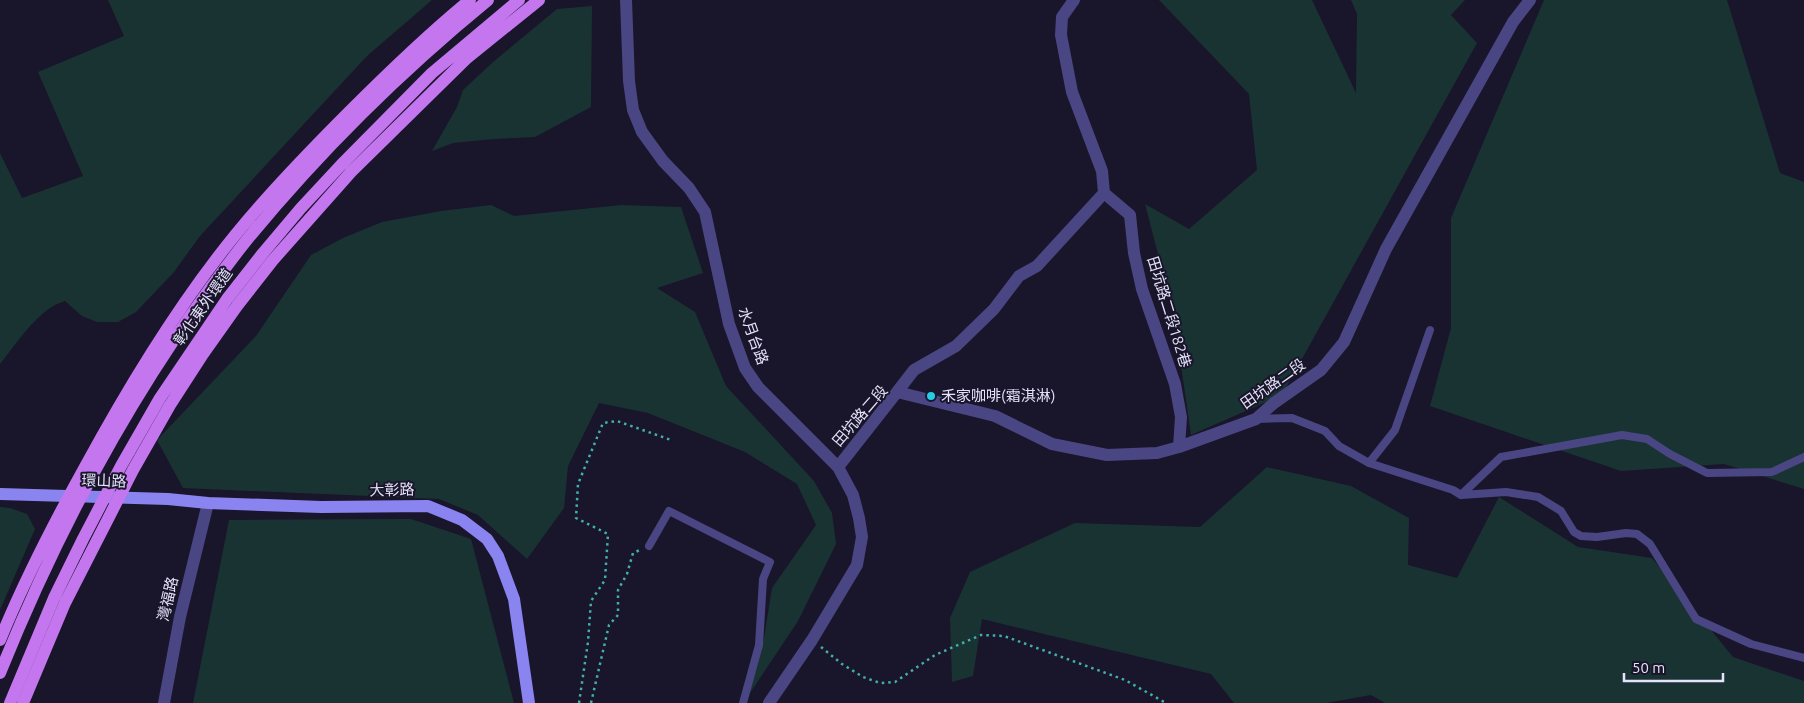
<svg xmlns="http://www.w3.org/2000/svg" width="1804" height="703" viewBox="0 0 1804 703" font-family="Ubuntu,'Noto Sans TC',sans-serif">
<rect width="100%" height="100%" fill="#19152a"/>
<path fill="#193333" d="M108,0H432L367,56L200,236L174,272L136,312L118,322H97L82,316L65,301C39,308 17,343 0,364V153L22,198L83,176L38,72L124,36Z
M1159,0H1312L1356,93L1357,14L1351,0H1465L1451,15L1477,43L1282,395L1191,435L1174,316L1145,204L1189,229L1257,170L1249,94Z
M1544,0H1727L1780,173L1804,182V489L1724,464L1621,471L1430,406L1451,328V218Z
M592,6L591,107L535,137L494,139L453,143L432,151L457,107L463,90L493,62L557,9Z
M491,205L514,216L621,205L681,207L703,273L657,288L695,312L726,386L814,481L832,513L836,544L798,621L748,696L764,638L772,588L816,525L797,484L745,452L648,413L599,403L568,466L564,508L527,559L478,515L439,499L183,488L157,440L256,336L311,255L343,238L382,222L441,211Z
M1267,467L1351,486L1409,518L1408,565L1457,578L1499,497L1578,547L1652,558L1733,657L1804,681V703H1385L1371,695L1326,703H1234L1211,674L982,619L973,676L952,682L950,618L970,572L1075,523L1200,527Z
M0,507L10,508L27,514L35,529L0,610Z
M411,519L471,539L514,703H193L229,520Z"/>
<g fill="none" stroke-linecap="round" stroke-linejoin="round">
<path stroke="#41b0ab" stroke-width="2.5" stroke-dasharray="2.5 4" stroke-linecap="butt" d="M821,647L842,664L863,677L880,683L895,682L935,655L981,635L1004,636L1125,680L1166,703
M579,703L588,642L591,601L605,580L608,534L576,518L578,484L603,423L617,421L671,440
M591,703L609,625L618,615V590L627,574L633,553L640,550"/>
<path stroke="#494683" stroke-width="8" d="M1256,419L1292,418L1325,431L1339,446L1369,463L1453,490L1461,495L1506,492L1538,497L1561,511L1574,532L1581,536L1597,537L1626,533L1637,534L1650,544L1696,619L1751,644L1804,658
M1369,463L1395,430L1430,330
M1461,495L1501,457L1622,435L1647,439L1670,454L1707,473L1772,472L1804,457
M649,546L669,511L770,562L763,579L759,645L743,703"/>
<path stroke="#494683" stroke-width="12" d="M626,0L629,81L633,110L642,132L663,161L689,188L705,212L729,324L745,368L758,387L838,467L853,495L859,518L862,537L857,565L812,640L769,703
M1074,0L1062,17L1061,35L1072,92L1102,171L1104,193L1130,215L1134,253L1142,289L1175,384L1181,417L1179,447
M897,392L914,370L956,346L994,309L1019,276L1037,266L1104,193
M838,467L897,392L995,416L1052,444L1107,455L1157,453L1179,447L1256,419L1274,403L1321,370L1344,342L1386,249L1513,22L1530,0
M164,703L180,617L208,503"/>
<path stroke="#8984ef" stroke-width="12" d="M0,494L168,499L208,503L321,507L428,506L462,520L487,539L498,556L514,599L529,703"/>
<path stroke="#c376ee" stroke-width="12" d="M0,640C24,581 54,523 85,467C129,386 178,305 236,234C271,191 310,151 349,112C388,73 427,35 470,0
M0,673C62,519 143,371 246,241C318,153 400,72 488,0
M10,703L54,598L83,539L121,466L160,398L227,299L263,253L301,208L341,165L432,73L519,0
M23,703L65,603L133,470L170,405L203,354L237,306L273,260L351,172L467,58L539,0"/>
</g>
<circle fill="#25cde3" stroke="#19152a" stroke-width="2" cx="931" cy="396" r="5"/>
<g text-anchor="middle" stroke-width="4" stroke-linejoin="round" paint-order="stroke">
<g font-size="15" fill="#e5e2fb" stroke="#19152a">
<text transform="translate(203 307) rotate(-55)" y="5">彰化東外環道</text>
<text transform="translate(1169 312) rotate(73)" y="5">田坑路二段182巷</text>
<text transform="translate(753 336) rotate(70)" y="5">水月台路</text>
<text transform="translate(1273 384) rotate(-35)" y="5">田坑路二段</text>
<text transform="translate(860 416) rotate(-49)" y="5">田坑路二段</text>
<text transform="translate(104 481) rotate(2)" y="5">環山路</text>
<text transform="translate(392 490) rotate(-1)" y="5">大彰路</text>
<text transform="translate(168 599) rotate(-77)" y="5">灣福路</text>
</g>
<g font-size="15" fill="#e5e2fb" stroke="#19152a" text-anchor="start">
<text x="941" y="401">禾家咖啡(霜淇淋)</text>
</g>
</g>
<path d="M1624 673v8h99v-8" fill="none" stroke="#e5e2fb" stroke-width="2.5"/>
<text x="1632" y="673" font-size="15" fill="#e5e2fb" stroke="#19152a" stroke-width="4" paint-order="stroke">50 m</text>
</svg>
